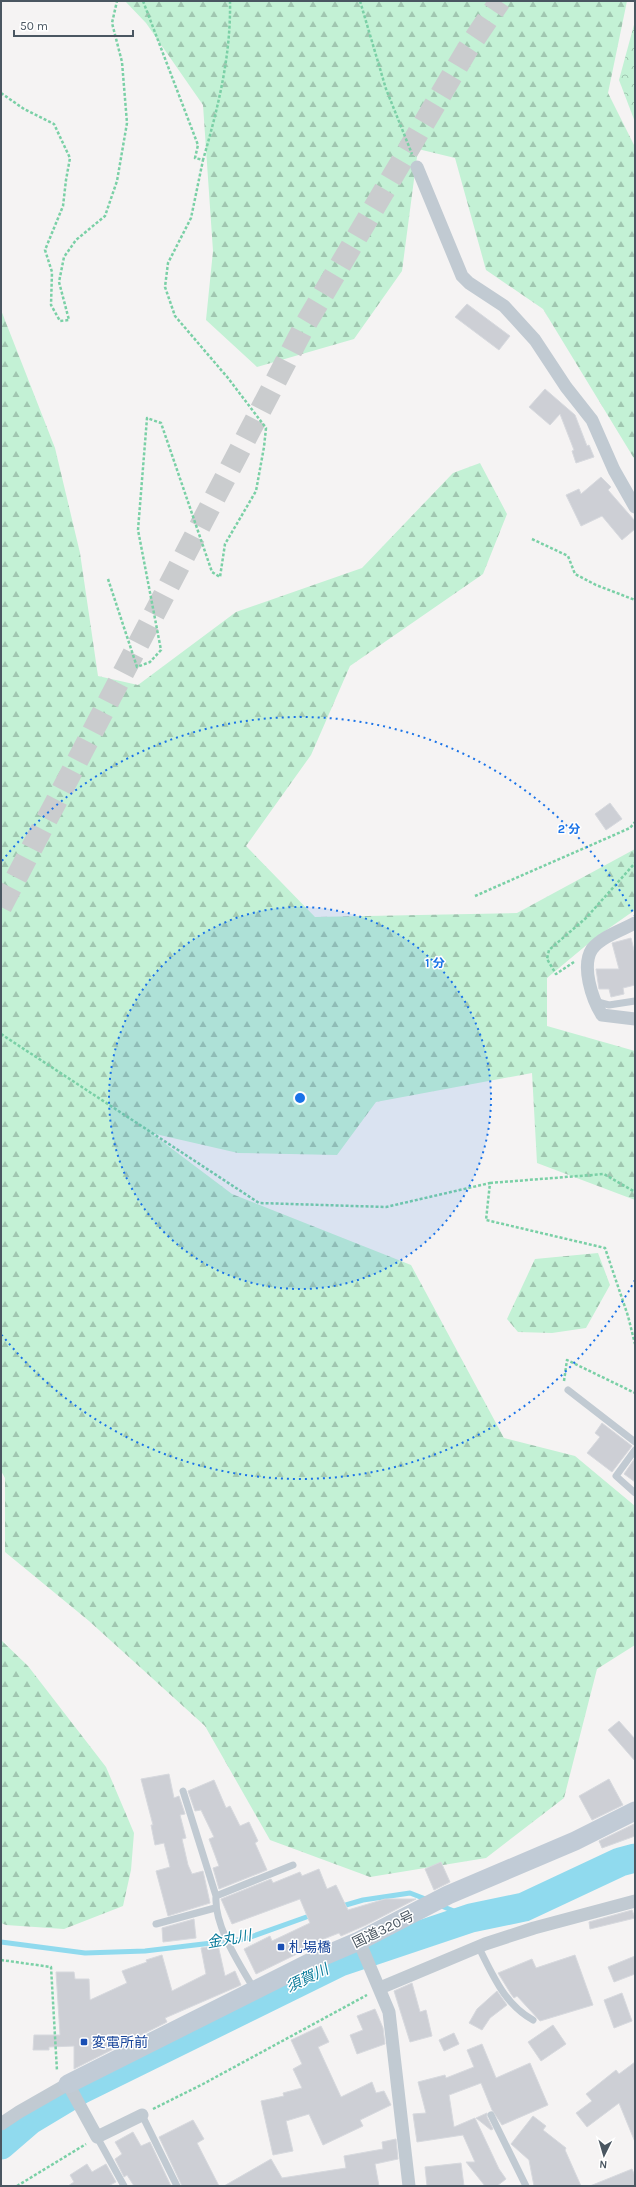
<svg xmlns="http://www.w3.org/2000/svg" width="636" height="2187" viewBox="0 0 636 2187" font-family="Karla,'Noto Sans JP',sans-serif">
<defs>
<pattern id="forest-firs" width="22" height="20" patternUnits="userSpaceOnUse"><rect width="22" height="20" fill="#c3f1d5"/><path d="M5 1l3.5 6h-7zM16 11l3.5 6h-7z" fill="#a0c6b0"/></pattern>
<pattern id="park-crowns" width="20" height="18" patternUnits="userSpaceOnUse"><rect width="20" height="18" fill="#c3f1d5"/><path d="M2 6a3 3 0 1 1 6 0M12 15a3 3 0 1 1 6 0" fill="none" stroke="#a0c6b0"/></pattern>
</defs>
<rect width="100%" height="100%" fill="#f5f3f3"/>
<path fill="url(#forest-firs)" d="M125,1H627L608,93L635,147V460L543,309L486,270L455,158L418,149L402,271L354,339L257,367L206,320L213,251L203,105L146,23Z
M1,310L55,448L80,553L98,676L138,685L236,612L362,568L453,473L480,463L507,514L483,574L350,666L311,755L246,846L315,917L517,913L635,849V910L595,938L547,978V1026L635,1051V1200L537,1163L532,1073L376,1102L337,1155L238,1153L151,1133L232,1194L411,1265L504,1438L575,1456L635,1506V1645L597,1669L564,1798L486,1858L370,1877L270,1840L205,1726L89,1621L5,1552V1478L1,1471Z
M598,1253L610,1285L586,1328L552,1333L518,1332L507,1319L535,1259Z
M1,1640L28,1666L106,1767L134,1833L131,1870L123,1906L64,1929L6,1925L1,1923Z"/>
<path fill="url(#park-crowns)" d="M635,21V122L619,80Z"/>
<g fill="none" stroke-linecap="round" stroke-linejoin="round">
<path stroke="#90daee" stroke-width="5" d="M439,1905L471,1918
M339,1907L363,1900L410,1893L428,1900
M1,1942L85,1953L145,1951L245,1939L312,1915"/>
<path stroke="#90daee" stroke-width="29" d="M1,2145L30,2120L80,2090L340,1962L471,1918L524,1907L620,1862L635,1858"/>
</g>
<path fill="#cdcfd5" stroke="#d7d9de" d="M467,304L510,336L499,350L455,317Z
M545,389L575,415L587,446L589,445L594,457L576,463L572,451L574,450L560,414L550,425L529,407Z
M601,477L611,487L608,490L635,521V529L622,540L602,516L581,526L566,495L579,489L581,494Z
M610,803L622,819L606,830L595,814Z
M631,938L635,954V985L623,988L624,994L611,997L609,989H599L596,969H619L612,943Z
M602,1423L632,1446L612,1472L587,1453L600,1437L595,1433Z
M635,1458V1482L624,1474Z
M619,1721L635,1739V1761L608,1730Z
M169,1774L174,1798L179,1796L185,1814L180,1815L186,1838L182,1839L188,1865L192,1874L203,1871L210,1903L168,1916L156,1871L170,1867L164,1843L155,1845L151,1825H153L141,1779Z
M609,1779L623,1805L592,1820L579,1796Z
M214,1780L226,1808L230,1806L240,1826L249,1822L258,1841L255,1843L267,1870L219,1889L213,1868L219,1866L209,1839L214,1837L201,1810L195,1811L188,1791Z
M634,1824L635,1836L602,1848L599,1841Z
M441,1862L450,1882L434,1890L425,1869Z
M319,1869L327,1889L336,1885L348,1910L385,1899H416L366,1925L341,1936L339,1933L316,1942L300,1951L301,1952L256,1974L244,1949L270,1936L272,1941L310,1923L300,1899L232,1924L221,1899L271,1879L273,1883L300,1872L302,1876Z
M632,1910L635,1918L590,1929L589,1922Z
M194,1919L196,1938L163,1942L162,1928Z
M218,1945L225,1976L235,1971L241,1985L165,2018L167,2022L74,2069V2046L49,2047V2050H33L34,2035H60L56,1972H74L75,1979H89L90,2000L127,1983L122,1971L147,1962L146,1960L162,1955L172,1991L206,1974L201,1948Z
M575,1955L593,2005L540,2021L517,1996L514,1998L511,1994L498,1973L532,1959L536,1968Z
M635,1956V1974L614,1982L608,1967Z
M412,1983L420,2012L426,2010L432,2036L410,2042L394,1991Z
M497,1991L507,2005L490,2018L482,2030L469,2023L477,2009Z
M622,1993L632,2021L614,2028L604,2000Z
M375,2009L383,2028L385,2044L357,2054L350,2035L363,2030L357,2016Z
M553,2025L566,2044L541,2061L528,2042Z
M321,2026L329,2042L318,2047L341,2097L372,2082L376,2093L384,2091L391,2105L360,2120L363,2126L323,2145L309,2114L286,2121L293,2151L273,2155L261,2101L284,2096L283,2093L302,2088L293,2069L302,2064L291,2040Z
M454,2033L459,2044L444,2051L439,2040Z
M482,2044L496,2078L530,2063L548,2105L502,2125L492,2110L481,2083L449,2095L454,2127L475,2118L499,2169L506,2179L497,2186H485L466,2162H475L463,2135L417,2142L413,2114L426,2113L418,2082L445,2075L446,2078L474,2067L467,2050Z
M635,2062V2142L619,2103L587,2127L576,2113L592,2101L586,2094L616,2070L619,2074Z
M487,2113V2117L493,2129L491,2130L476,2118Z
M533,2116L546,2126L543,2130L566,2148L565,2150L581,2186H534L529,2160L511,2144Z
M193,2120L204,2139L197,2143L219,2186H182L159,2137Z
M133,2132L141,2146L150,2142L171,2186H134L127,2175L124,2177L115,2159L122,2154L115,2142Z
M396,2139L398,2159L375,2164L379,2186H224L271,2159L282,2178L346,2168L344,2156L383,2149L382,2142Z
M461,2163L464,2186H427L425,2167Z
M87,2164L92,2172L106,2164L116,2182L108,2186H68L74,2182L70,2175Z
M632,2169L635,2176V2186H590Z"/>
<g fill="none" stroke-linecap="round" stroke-linejoin="round">
<path stroke="#caccce" stroke-width="22" stroke-dasharray="22 11" stroke-linecap="butt" d="M1,907L305,325L467,50L500,1"/>
<path stroke="#7ad0a6" stroke-width="2.5" stroke-dasharray="3 2" stroke-linecap="butt" d="M143,1L198,145L195,158L203,160C218,108 231,56 230,1
M360,1L386,89L412,154
M1,93L24,109L54,124L70,158L66,180L63,206L45,250L52,272L51,305L60,321L69,320L59,282L64,257L76,240L105,216L117,181L127,123L122,62L112,23L117,1
M532,539L568,556L575,574L596,585L635,600
M108,579L137,667L150,662L161,650L138,530L147,418L161,423L212,572L220,577L225,544L256,491L264,447L266,428L228,378L175,316L165,287L168,263L191,218L203,160
M475,896L630,828L635,822
M574,962L556,974L547,959L549,950L586,918L635,863
M1,1034L259,1203L386,1207L490,1183L486,1220L605,1248L628,1316L635,1344
M490,1183L604,1174L635,1192
M564,1381L567,1360L635,1393
M1,1960L51,1967L57,2071
M153,2109L203,2084L367,1995
M17,2186L86,2144"/>
<path stroke="#c1cad2" stroke-width="7" d="M594,1001L609,1005L635,1001
M568,1390L635,1442
M635,1450L616,1476L635,1493
M183,1791L216,1896C214,1926 239,1963 254,1989
M216,1896L293,1865
M156,1924L215,1908
M478,1946C493,1975 504,2004 533,2020
M142,2115L177,2186
M491,2115L526,2186
M97,2137L124,2186"/>
<path stroke="#c1cad2" stroke-width="13" d="M417,167L462,276L469,283L504,306L535,340L566,387L592,420L614,470L635,507
M635,923C622,930 601,937 592,949C581,966 592,999 602,1015L635,1019
M359,1941L389,2012L409,2186
M380,1988L485,1944L534,1928L635,1901
M1,2124L19,2112L68,2084L97,2137L142,2115"/>
<path stroke="#c1cbd6" stroke-width="19" d="M68,2084L319,1958L359,1941L448,1895L575,1841L635,1811"/>
</g>
<circle cx="300" cy="1098" r="191" fill="#1a73e8" fill-opacity=".12"/>
<g fill="none" stroke="#1a73e8" stroke-width="2" stroke-dasharray="2 4">
<circle cx="300" cy="1098" r="191"/>
<path d="M635 1280A381 381 0 0 1 2 1335M2 861A381 381 0 0 1 635 916"/>
</g>
<g fill="#1a4fb4" stroke="#fff" stroke-width="1.5">
<rect x="277" y="1943" width="8" height="8" rx="2"/>
<rect x="80" y="2038" width="8" height="8" rx="2"/>
</g>
<g text-anchor="middle" stroke-width="3" stroke-linejoin="round" paint-order="stroke">
<g font-size="14" fill="#4a5661" stroke="#fff">
<text transform="translate(383 1929) rotate(-26)" y="5">国道320号</text>
</g>
<g font-size="14" fill="#164399" stroke="#fff" text-anchor="start">
<text x="289" y="1952">札場橋</text>
<text x="92" y="2047">変電所前</text>
</g>
<g font-size="15" font-style="italic" fill="#0c7c9b" stroke="#fff">
<text transform="translate(229 1939) rotate(-10)" y="5">金丸川</text>
<text transform="translate(307 1978) rotate(-26)" y="5">須賀川</text>
</g>
</g>
<circle cx="300" cy="1098" r="6" fill="#1a73e8" stroke="#fff" stroke-width="2"/>
<g font-size="12" text-anchor="middle" font-weight="bold" fill="#1a73e8" stroke="#fff" stroke-width="3" stroke-linejoin="round" paint-order="stroke">
<text x="569" y="833">2 分</text>
<text x="435" y="967">1 分</text>
</g>
<rect width="636" height="2187" fill="none" stroke="#4a5661" stroke-width="4"/>
<g transform="translate(604 2155) rotate(185)" stroke="#ffffff" stroke-width="3" paint-order="stroke">
<path d="M0-3L7 15L0 10L-7 15Z" fill="#4a5661"/>
<text y="-6" font-size="11" font-weight="bold" text-anchor="middle" fill="#4a5661">N</text>
</g>
<path d="M14 30v6h119v-6" fill="none" stroke="#4a5661" stroke-width="2"/>
<text x="20" y="30" font-size="12" fill="#4a5661" stroke="#ffffff" stroke-width="3" paint-order="stroke">50 m</text>
</svg>
